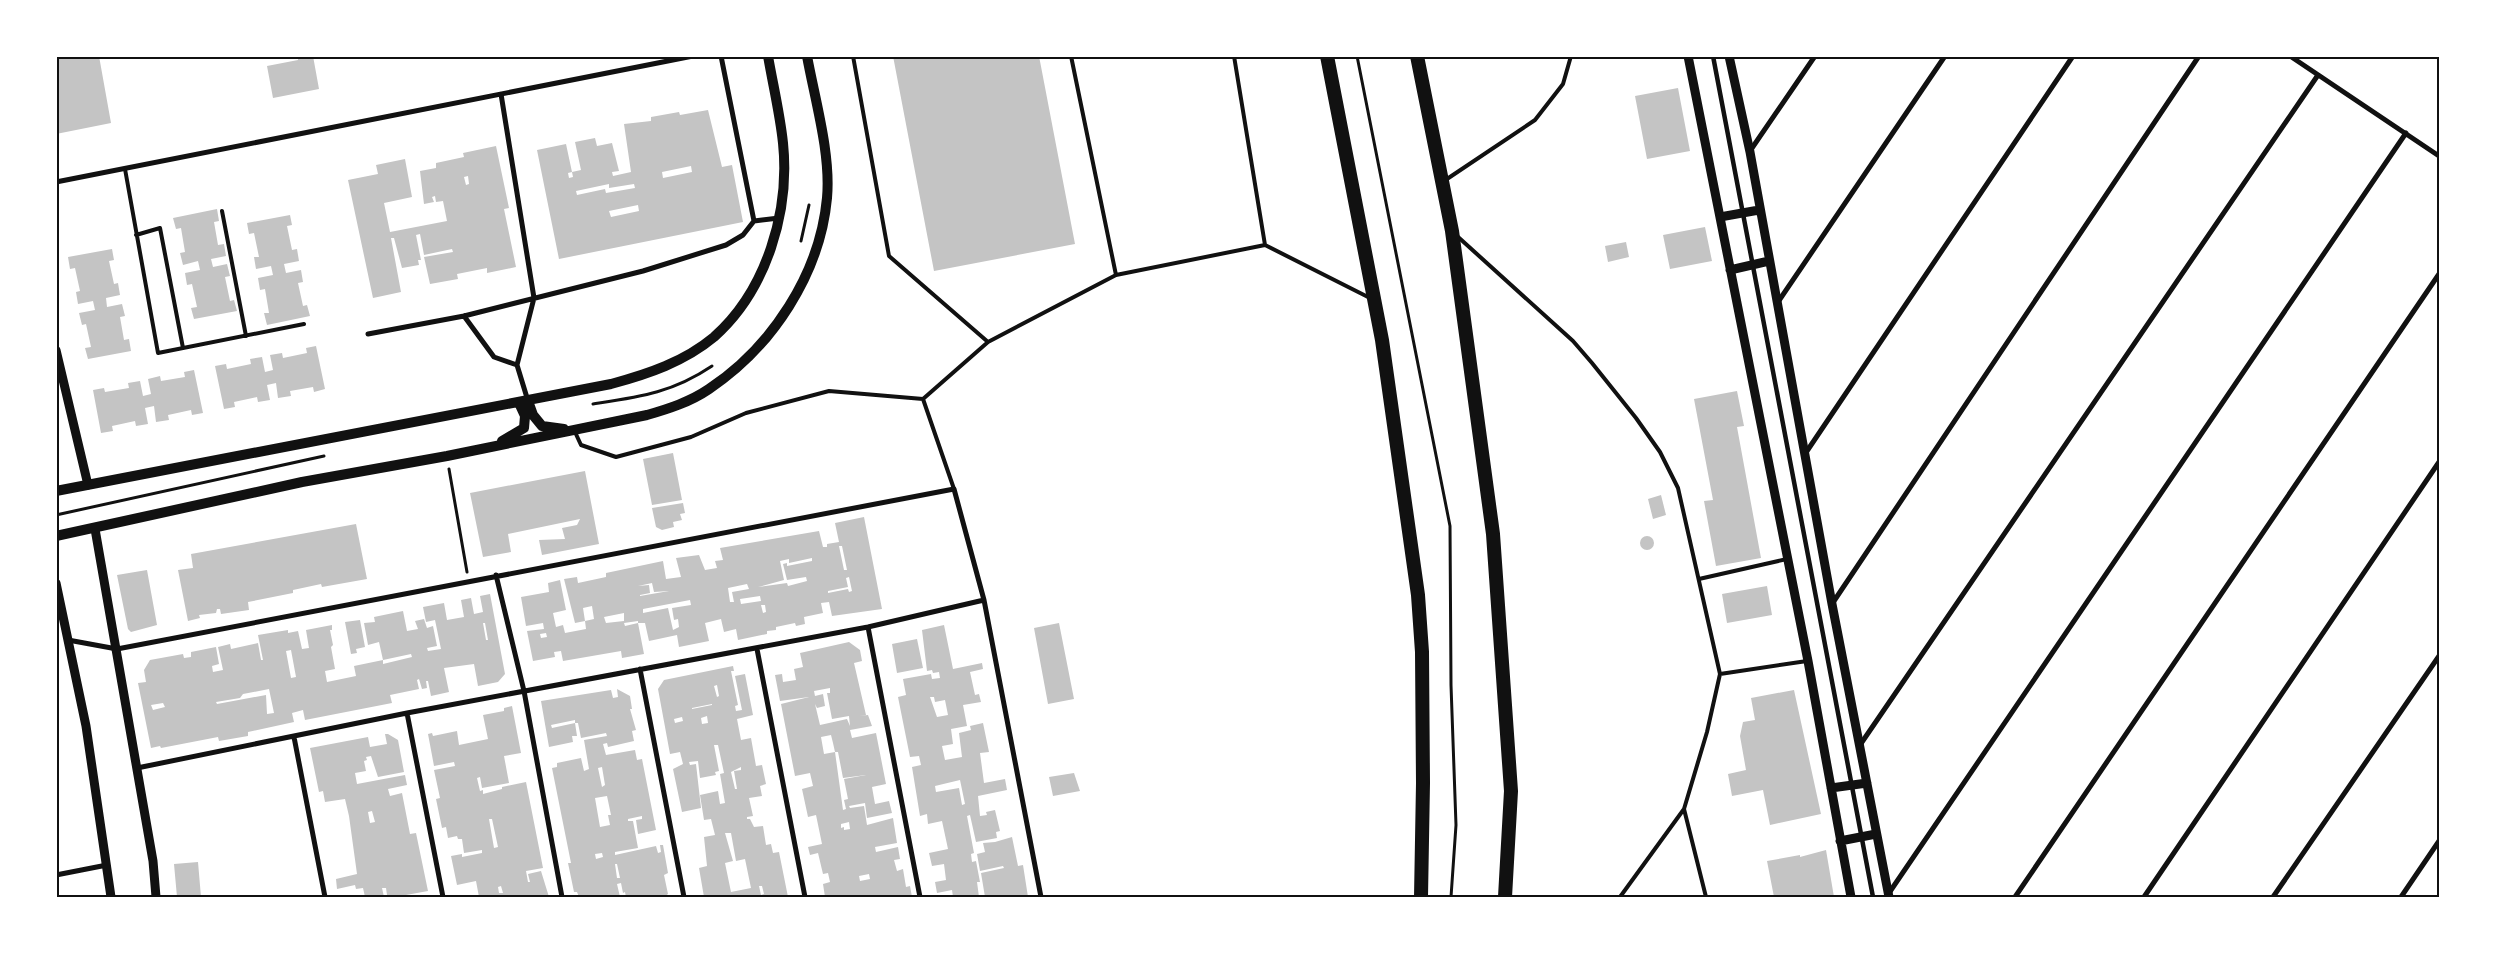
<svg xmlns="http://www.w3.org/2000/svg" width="2495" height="953" viewBox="0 0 2495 953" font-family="Ubuntu,sans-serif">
<rect width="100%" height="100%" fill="#fff"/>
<path fill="#c4c4c4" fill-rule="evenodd" d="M56,56H99L111,123L56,134Z
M298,56H313L319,89L273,98L267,66L298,60Z
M893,56H1039L1075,244L934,271Z
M1678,88L1690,151L1647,159L1635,96Z
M708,110L722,167L732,165L743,222L559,259L537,150L566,144L572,172L568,173L569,178L573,177L572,172L581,170L575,142L595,138L597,146L612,143L619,171L612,172L613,176L631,172L624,124L651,121V117L679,112L680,115ZM691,166L692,172L663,178L662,172ZM609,184V188L634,184L635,188L606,193L605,189L577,195L576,191ZM638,205L639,211L611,217L609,211Z
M496,146L509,208L504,209L516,267L487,273V268L457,274L458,279L430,284L424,257L453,252L452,249L424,255L420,234L416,235L421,260H418L419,265L402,268L394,238H391L401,292L373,298L348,180L378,174L376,165L405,159L412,197L384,203L390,232L447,221L443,201L436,202L435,196L432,197L434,202L424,204L420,171L436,168V163L464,157L463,153ZM468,176L469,184L466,185L464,177Z
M217,209L219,221L214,222L218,245L224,244L226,256L211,259L213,267L227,264L230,276L225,277L230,301L234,300L237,311L194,319L191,308L197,307L192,284L187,285L185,273L200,270L198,261L183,265L180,253L185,252L181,228L176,229L173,218Z
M290,215L292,225L287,226L292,250L297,249L299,261L284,264L286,273L301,270L303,282L298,283L303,306L307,305L310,316L267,325L264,313H269L265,289L260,290L258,278L273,275L271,266L256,269L254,257H259L254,233L249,234L247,223Z
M1705,227L1712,261L1670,269L1663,235Z
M1626,242L1629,257L1608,262L1605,246Z
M112,249L114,260L109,261L114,284L118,283L120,295L106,298L107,307L122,304L125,316L120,317L124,340L129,339L131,351L88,359L85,348L91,347L86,324L82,325L79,313L95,310L93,301L78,304L76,292L80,291L75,268L70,269L68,257Z
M316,346L325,389L314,392L313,387L290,391L291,396L278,398L276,383L267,385L270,400L258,402L257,397L234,402L235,407L224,409L215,366L226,364L227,369L251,364L250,359L262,357L265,372L273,370L270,355L282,353L283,358L307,353L306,348Z
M194,370L203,413L192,415L191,410L168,415L169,420L156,422L154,406L145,408L148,424L136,426L135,421L112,426L113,431L101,433L93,390L104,388L105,392L129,388L128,383L140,381L143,396L151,394L148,379L160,376L161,381L185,377L184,372Z
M1737,391L1744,426L1737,427L1761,558L1716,566L1704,501L1713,500L1694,399Z
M673,453L682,500L652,505L643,459Z
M585,471L599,544L542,555L539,540L565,539L562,528L577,525L580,519L508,534L511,552L483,557L470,493Z
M1661,495L1666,515L1653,519L1648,499Z
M683,503L685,513L680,514L682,520L673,522L674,527L662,530L656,527L652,508Z
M864,517L882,609L832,616L829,602L821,603L823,613L804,617L805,624L796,626L795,623L776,627V630L767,631V634L738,640L736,629L724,632L721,619L705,623L709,641L679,647L677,635L649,641L645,623H638L644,654L622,658L621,651L563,661L561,651L554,652L555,657L533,661L527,631L544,629L543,623L526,626L521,597L549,592L548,583L560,580L566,610L553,613L556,627L563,625L565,633L586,629L585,621L594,619L592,606L583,608L585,621L575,623L564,579L577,577L578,583L606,577V573L663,561L666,579L681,577L676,558L699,555L705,570L717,568L715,561L723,560L720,548L819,531L823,547H827V544L839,542L835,523ZM839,546H842L847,570H844ZM812,558V561L787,566V563L783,564L787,580L806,577L807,581L788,586L787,583L758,587L784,580L780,561L789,559V563ZM849,577L852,591L849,592L848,589L828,593V591L848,587L846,578ZM652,583L654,592L669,591L640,596V595L650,593L649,585L638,586ZM747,584L749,589L732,592L734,602H730L728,588ZM760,596L761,601L741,604L740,599ZM690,600L691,605L672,608L674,620L678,619L679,627L673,630L668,608L643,613V609ZM761,605H765L766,612L763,613ZM624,613V621L606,623L604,617ZM638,621V623L625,626L624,623ZM546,633L547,637L541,638L540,634Z
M356,524L367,579L322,587L321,584L293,590V593L248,602L249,610L221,614L220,609H217L216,613L199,615L200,618L188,621L178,570L193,568L191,554Z
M1640 543a7 7 0 1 1 14 0a7 7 0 1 1-14 0Z
M147,570L157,625L131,632L128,629L117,575Z
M1767,586L1772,615L1727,623L1722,594Z
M490,594L505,674L498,682L478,686L474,664L444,668L449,692L431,696L428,681H426L427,688L422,689L419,679L417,680L419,689L390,695L392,703L305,720L303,710L292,713L294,722L248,732V736L219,741L218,737L161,748L160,746L151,748L138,683L146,682L144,670L150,660L183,654L184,658L191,657V652L216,647L219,664L212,666L213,672L223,670L218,647L230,644L231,649L258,643L261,660H263L258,635L288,630V633L298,631L302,649L309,648L306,630L332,625V630H330L333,645L331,647L335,669L325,671L327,682L356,676L354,666L383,660V664L412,657L411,654L383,660L379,642L368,645L364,623L375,622L374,617L403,611L407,631L418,629L415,621L424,619L427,628L433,626L437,646L427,648L428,651L441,649L435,620L426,622L423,607L444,603L447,620L464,617L461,600L471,598L474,614L483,612L480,596ZM483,623H485L488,640H486ZM291,650L296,677L291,678L286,651ZM269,689L274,713L267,714L266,695L217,704L216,702L240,698L243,694ZM163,703L165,707L153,710L151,705Z
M360,620L365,647L356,649L357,653L351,654L345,622Z
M1059,623L1074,699L1048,704L1034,628Z
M944,625L953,669L982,663L983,669L970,672L975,695L979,694L981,702L963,705L967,726L951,729L953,744L942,746L945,760L962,757L959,733L971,730L970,726L983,723L989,752L980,753L984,783L1005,779L1007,790L978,796L980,816L987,815L986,812L995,810L1000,831L996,832L997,838L976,842L970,815L967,816L974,853L971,854L972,862L976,861L980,882H977L979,897H953L952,890L937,893L935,882L946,880L944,864L932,866L929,853L948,849L942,821L928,824L927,814L920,816L912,767L921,765L919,756L910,757L898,697L906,695L903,679L931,674L932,679L940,678L939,672L933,673L932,670L927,671L922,630ZM930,697H934L935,702L945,700L948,715L937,717ZM960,780L965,804L962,805L959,788L936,792L935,786Z
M917,639L923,668L897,673L892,644Z
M849,642L860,650L862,661L854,663L866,715L859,716L868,715L872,726L850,730L852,738L876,733L886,784L872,787L875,804L889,801L892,813L867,818L865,803L849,806L850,808L864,806L867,825L893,818L897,843L875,847L876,852L898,847L900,859L894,860L897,871L903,869L906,887L910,886L912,897H867V895L863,897H825L823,884L830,882L828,873L823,874L818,853L810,855L808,847L822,844L816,815L808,817L802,789L813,786L810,773L795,776L781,704L809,697L780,701L775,675L782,674L783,682L796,680L794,669L803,667L800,653ZM830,688V693H827L832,719L849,716L850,726L847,719L820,725L815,704L817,708L825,706L823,694L815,696L814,691ZM831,735L833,743L835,752L824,754L821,737ZM835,752H838L843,778L866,775L844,779L848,799L844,800L846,809L843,810ZM849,822L850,829L844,830V827L841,828V824ZM869,874L870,879L860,881L859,876Z
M733,666L734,671H731L738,705L735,706L736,711L742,710L735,676L745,674L753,715L737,719L741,740L751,738L756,766L762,765L766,784L760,786L762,796L749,798L753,816L747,817V819H750L754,827L763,826L766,845L771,844L773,853L779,852L788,897H704L699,868L707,866L704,837L715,835L711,819L704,820L700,795L718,791L720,804L725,803L720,774L724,773L718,745H714L719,771L715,772L716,775L700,778L698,761L689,762L690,765L696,764L701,808L682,812L673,769L683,764L680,752L670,754L658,689L664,680ZM717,685L719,696L717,697L714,686ZM712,704V705L692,709V708ZM707,716L708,723L702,724L701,718ZM682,717L683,721L675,723L674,719ZM741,767V770L734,771L737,789H735L731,772ZM725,833H731L736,861L745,859L751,888L731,892L725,863L733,861ZM759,886H762L764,894L761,895Z
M617,689L630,696L632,709H630L636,730L632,731L634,741L608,747L607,743L603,744L606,755L635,750L637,760L642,759L656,830L638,834L636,820L642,819V816L628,819V821H633L638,848L615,852V855L656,846L658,853L661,852L660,845H663L668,873L664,875L668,894L664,897H626L625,892L623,893L621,883L617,884L620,897H579L577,892H574L568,863H571L552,768L557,767V763L581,758L584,771L589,769L584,740L607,736L606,733L581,738L578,723H575L577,736H572L573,742L549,747L541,701L611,690L613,698L618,697ZM575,720V723L552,728L551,725ZM602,767L605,785L602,787L598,768ZM607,796L611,815H608L610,825L600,827L595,798ZM602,853L603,857L596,859L595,854ZM615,864H617L620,878H617Z
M1794,690L1821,814L1770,825L1763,790L1732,796L1728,774L1746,770L1740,736L1743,722L1755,720L1751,698Z
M512,706L521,753L504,756L509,783L482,788L480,777L477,778L480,791L483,790V794L502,789V787L526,782L543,868L526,871L528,882H530L528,874L541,871L549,897H479L476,881L457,885L451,856L462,854V857L482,853V850L464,853L462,839H458L457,836L448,838L446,827L442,828L436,799L440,798L434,770L455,766L454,762L434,766L428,734L432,733L433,736L457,731L459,745L488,739L483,715L504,711V708ZM489,819H492L498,847L494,848ZM501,886L503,893H499L498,887Z
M385,734H388L398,740L404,772L378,777L371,756L366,757L367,760L364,761L366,771L355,773L357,784L405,775L407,785L388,789L390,796L402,793L410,834L416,833L428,891L406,895V897L387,895L386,888H382L384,897H365L363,888L356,889L355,885L337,889L336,879L357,874L349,816L345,799L325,802L323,791L319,792L310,748L368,737L370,747L387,744ZM372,811L375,822L370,823L368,812Z
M1074,773L1080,791L1053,796L1049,777Z
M1012,837L1018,866L1023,865L1028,897H985L981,873L1004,868L1003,866L980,871L977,854L985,852L983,843L995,842Z
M1826,850L1834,897H1774L1767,861L1800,855V857Z
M198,862L201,897H177L174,864Z"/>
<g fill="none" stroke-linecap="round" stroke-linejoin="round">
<path stroke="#111" stroke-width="3" d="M1357,56L1450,526L1451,685L1456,825L1451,897
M801,241L809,205
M593,404C639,397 672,393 712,366
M449,469L467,572
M56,515L324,456"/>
<path stroke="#111" stroke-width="4" d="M853,56L889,256L988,342
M1071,56L1116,275
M1234,56L1265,245
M125,169L158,353L304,324
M1444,181L1535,120L1563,84L1571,56
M222,211L246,336
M136,235L160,228L183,348
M1457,236L1573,341L1592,363L1636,418L1660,452L1678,488L1720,674L1707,732L1684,809L1620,897
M923,399L954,489
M575,432L581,445L616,457L691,437L746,413L829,391L923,399L988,342L1116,275L1265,245L1370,298
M1699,579L1787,559
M1720,674L1807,661
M1684,809L1706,897"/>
<path stroke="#111" stroke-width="4.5" d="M1713,56L1873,897"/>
<path stroke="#111" stroke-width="5" d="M721,56L754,221
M2290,56L2439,156
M501,94L534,298L517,365L528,401
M1750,151L1815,56
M56,182L693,56
M1778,302L1945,56
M464,316L494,357L517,365
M368,334L464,316L643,271L726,245L743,235L754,221L779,218
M1805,454L2073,56
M496,575L524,691L562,897
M1832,604L2199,56
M868,627L920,897
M68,640L117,649L954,489L984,600
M757,649L805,897
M640,669L684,897
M407,713L443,897
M294,737L325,897
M1860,745L2318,75
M137,768L407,713L868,627L984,600L1041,897
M56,875L107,865
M1889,893L2406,133
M2015,897L2439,274
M2144,897L2439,462
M2273,897L2439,656
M2401,897L2439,841"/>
<path stroke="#111" stroke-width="9" d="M1688,56L1808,661L1851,897
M1729,56L1750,152L1832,604L1889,897
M1720,217L1759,210
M1730,270L1769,261
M56,350L88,485
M95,529L153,861L156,897
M56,583L86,726L111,897
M1831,788L1867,783
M1840,841L1876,834"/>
<path stroke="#111" stroke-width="10" d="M528,401L533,415L542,426L564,429
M502,441L524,428L525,416L519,403
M56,491L611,384C648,374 684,362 714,337C767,290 790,211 783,143C780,114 773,85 768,56
M56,536L302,482L447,456L647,415C668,409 690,402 709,389C772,347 820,274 827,198C831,154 815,100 807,56"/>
<path stroke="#111" stroke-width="14" d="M1327,56L1382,340L1418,595L1422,652L1423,783L1421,897
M1417,56L1452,231L1493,534L1511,791L1505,897"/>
</g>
<rect width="2495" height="953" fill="none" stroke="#ffffff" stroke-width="115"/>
<rect x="58" y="58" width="2380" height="838" fill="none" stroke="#111" stroke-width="2"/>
</svg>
